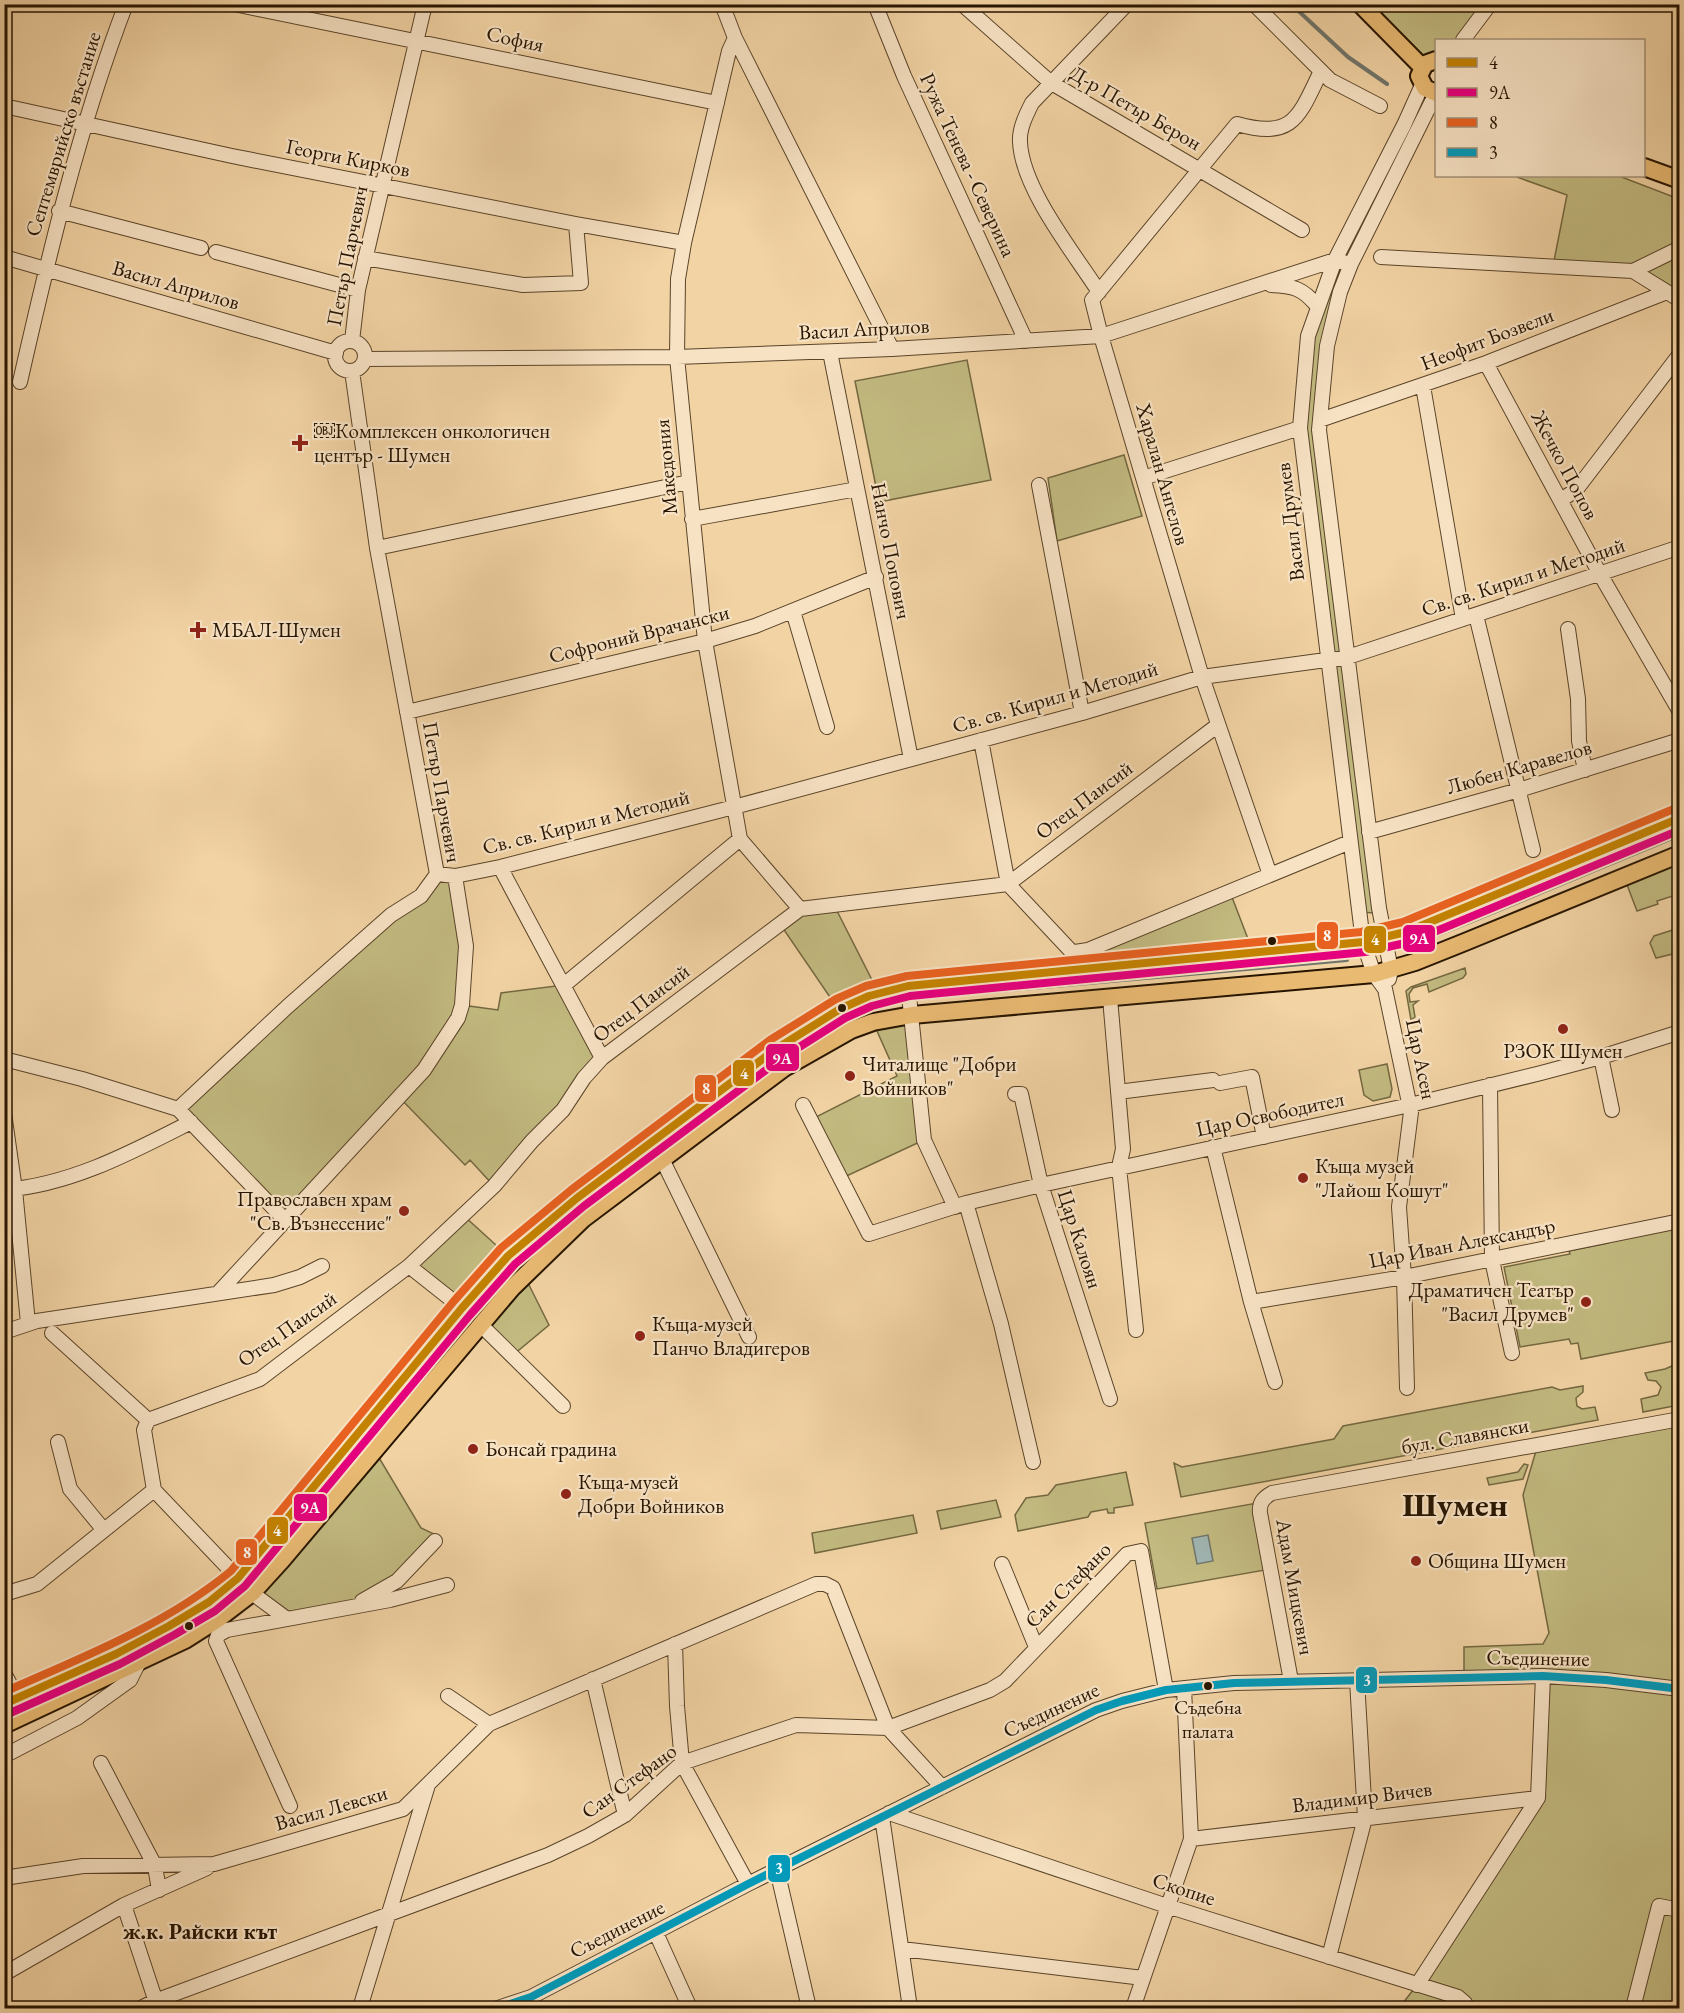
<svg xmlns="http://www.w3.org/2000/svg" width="1684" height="2013" viewBox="0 0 1684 2013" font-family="'EB Garamond',serif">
<rect width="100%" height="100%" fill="#f2d3a4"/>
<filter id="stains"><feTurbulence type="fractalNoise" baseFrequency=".00333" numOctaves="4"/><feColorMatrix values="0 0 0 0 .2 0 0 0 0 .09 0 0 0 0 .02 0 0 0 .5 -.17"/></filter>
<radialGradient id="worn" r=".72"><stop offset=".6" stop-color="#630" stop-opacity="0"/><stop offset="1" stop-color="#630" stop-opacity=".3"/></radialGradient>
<path fill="#c2ba80" stroke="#746840" stroke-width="1.5" d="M1360,5H1490L1463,40H1436V61L1422,67Z
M1514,176H1619L1679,199V230L1677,237L1680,243L1679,300L1633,271L1553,266L1567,195Z
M1332,287L1334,288L1335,292L1319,430L1375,913L1358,912L1300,428L1308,336Z
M967,360L991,480L879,502L855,381Z
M1124,455L1142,516L1057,541L1048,478Z
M1679,854V894L1657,901L1658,904L1637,911L1624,877Z
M455,876L464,922L462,1005L498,1010L501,993L564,985L602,1058L494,1186L470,1160L465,1165L399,1097L285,1220L178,1109L430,884Z
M1230,892L1250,944L1228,950L1054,967L1075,952Z
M834,905L873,982L834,1003L780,924L800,909Z
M1679,928V959L1677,953L1656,958L1650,943L1654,936Z
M1465,968L1466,974L1463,978L1429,992L1427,984L1413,988L1409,994L1410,1002L1418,1001L1413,1005L1415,1017L1411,1020L1406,991L1411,987Z
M912,1015L924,1140L840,1179L810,1120L897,1076L873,1022Z
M1387,1064L1392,1089L1390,1097L1373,1101L1364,1095L1359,1070Z
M463,1215L508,1256L462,1308L409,1266Z
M1680,1225L1679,1340L1581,1359L1578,1343L1571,1344L1569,1339L1520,1347L1504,1267L1570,1254L1569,1251L1608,1243L1626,1232Z
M524,1275L549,1325L513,1355L482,1326Z
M1679,1363V1405L1643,1412L1641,1399L1658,1395L1661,1387L1656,1381L1648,1380L1645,1373L1665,1369Z
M1583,1386V1392L1576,1398L1577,1406L1582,1409L1595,1407L1598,1420L1181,1497L1174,1463L1182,1467L1334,1439L1343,1426L1552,1387L1560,1390Z
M1679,1419V2008H1399L1417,1985L1538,1798L1543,1676L1464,1678V1647L1543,1644L1549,1633L1523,1495L1538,1444Z
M375,1451L421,1528L438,1536L423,1556L352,1607L287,1619L252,1593Z
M1524,1464L1528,1465L1523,1479L1489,1485L1487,1478L1518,1472Z
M1126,1472L1133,1505L1114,1508V1513H1108L1107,1509L1091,1512L1088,1517L1018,1531L1015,1515L1026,1498L1048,1495L1056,1485Z
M996,1500L1001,1517L941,1529L937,1511Z
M1257,1503L1271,1569L1157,1589L1145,1523Z
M913,1515L917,1533L815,1553L812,1533Z"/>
<path fill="#a0b5b2" stroke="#70756b" stroke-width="1.5" d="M1208,1535L1213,1561L1197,1564L1192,1538Z"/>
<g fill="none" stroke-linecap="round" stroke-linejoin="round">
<path stroke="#70756b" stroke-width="4" d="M1291,4L1348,57L1387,84
M1412,945L1475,920L1680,835
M964,994L1347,960
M275,1555L468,1325"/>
<defs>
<path id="minor" d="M234,4L717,103
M722,4L735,38L729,51L684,243L678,279L677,357L705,641L740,839L800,909
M875,4L904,76L1026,341
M962,4L1050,82L1302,230
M1254,4L1330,80L1380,106
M735,38L892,349
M1463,40L1490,4
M4,106L232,156L576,224L684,243
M59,211L201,248
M216,252L358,290
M4,257L336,353
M1381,257L1633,271L1680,300
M365,258L523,285L581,283L576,224
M1633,271L1680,248
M1271,285C1293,286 1303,288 1318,307
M1099,292C1074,253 1022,189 1020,142C1019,129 1026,115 1032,103L1127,4
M335 356a15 15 0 1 1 30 0a15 15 0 1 1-30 0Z
M352,341L358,290L425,4
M830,352L911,759
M365,359L677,357L892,349L1101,336L1335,260L1351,264
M1486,363L1600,574L1680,712
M20,382C49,254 79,127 126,4
M1423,386L1463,619
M1320,420L1486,363L1667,292
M1143,478L1300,428
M1039,485L1082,713
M1561,500L1576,490L1680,354
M692,519L857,489
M377,548L689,482
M793,611L827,727
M1476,615L1533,850
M1568,629L1578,699L1579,741L1585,770
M407,712L705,641L755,626L876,577
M981,740L1008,884L1070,950L1075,952L1088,950L1350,842
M1369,832L1519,790L1680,740
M500,867L602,1058
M437,874L455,876L500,867L734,807L1082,713L1202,677L1348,657L1680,547
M1270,875L1202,677L1101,336L1092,300L1237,124C1294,140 1299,116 1321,71
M1389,979L1391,970L1379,908L1319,430L1327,346L1340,292L1351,264L1436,93
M564,985L740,839
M908,986L924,1140L955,1207
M1110,998L1123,1149L1119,1167L1136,1330
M1601,1057L1612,1110
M4,1059L82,1079L178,1109L285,1220
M1220,1083L1252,1077L1264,1137
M1490,1085L1492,1260L1512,1353
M1118,1092L1213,1080
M1015,1094H1021L1041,1185L1110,1399
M803,1105L869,1234L966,1203L1041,1185L1410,1105L1541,1073L1601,1057L1680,1032
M178,1109L287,1007L391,915L421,896L437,874L377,548L352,371
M4,1113L15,1190L28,1323
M1213,1147L1251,1302L1275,1382
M662,1159L749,1337
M4,1190C71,1185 132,1152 191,1122
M966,1203L1001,1324L1033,1462
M409,1266L462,1308
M219,1292L424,1070L458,1018L462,1005L466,946L455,876
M1251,1302L1404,1277L1680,1221
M482,1326L563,1406
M4,1332L37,1321L274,1285L300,1277L322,1266
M52,1333L148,1420L144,1430L154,1490L252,1593L287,1619
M1407,1388L1404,1277L1399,1207L1411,1112L1385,989L1374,974L1363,942L1300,428L1308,336L1335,260L1404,125L1422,85
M148,1420L260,1379L409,1266L494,1186L532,1141L563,1110L584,1078L602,1058L800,909L1008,884L1218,725
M58,1442L70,1489L103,1529
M1002,1564L1036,1647
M4,1594L37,1584L154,1490
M362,1601L397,1581L435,1541
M675,1644L677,1706L682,1763L748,1884
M4,1673L17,1697
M593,1679L625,1815
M1291,1681L1260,1513C1259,1503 1263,1498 1272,1493L1680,1419
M448,1696L489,1724
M4,1756L77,1718L130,1680L139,1662
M101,1763L155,1866L159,1890
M290,1806L216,1641L218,1635L227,1630L390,1600L447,1585
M889,1813L1167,1906L1458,1997L1465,2003L1467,2008
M882,1817L910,2008
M1191,1839L1538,1798
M777,1870L809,2008
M4,1878L83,1866L214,1864L403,1809L489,1724L816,1584H825L833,1588L888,1728L942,1787
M124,1905L158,2008
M656,1933L690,2008
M902,1949L1143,1978
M1329,1957L1365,1818L1357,1680
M4,1974L124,1905L207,1868
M1417,1985L1538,1798L1543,1676
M141,2008L155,2001L548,1855L588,1836L625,1815L682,1763L796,1725L888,1728L990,1690L1005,1681L1127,1554L1141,1551L1166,1690
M360,2008L428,1785
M498,2008L531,1997L748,1884L1096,1710L1122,1701L1166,1690L1234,1683L1543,1676L1606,1680L1680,1689
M1133,2008L1191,1839L1184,1688
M1633,2008L1659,1906L1680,1910"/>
<path id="major" d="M1360,4L1422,67
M1436,60L1425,64L1419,76L1425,88L1436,93
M1644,167L1680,180
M4,1704L116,1654L169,1626L209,1602L238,1578L462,1308L508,1256L577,1198L776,1049L840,1009L869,996L908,986L1286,950L1363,942L1406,932L1680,818
M4,1725L185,1640L218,1619L252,1593L282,1560L512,1288L583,1219L784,1068L851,1030L873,1022L912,1015L1374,974L1415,962L1465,942L1680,854"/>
</defs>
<use href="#minor" stroke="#5a4429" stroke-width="16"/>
<use href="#major" stroke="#271500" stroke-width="20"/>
<use href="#minor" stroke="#f7e2c4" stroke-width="14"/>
<use href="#major" stroke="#e9ba72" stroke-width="16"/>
<defs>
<path id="bus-1" d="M4,1704L116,1654L169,1626L209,1602L238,1578L462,1308L508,1256L577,1198L776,1049L840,1009L869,996L908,986L1363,942L1406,932L1680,818"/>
<path id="bus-2" d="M8,1714L120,1664L174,1635L215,1611L245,1586L470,1315L515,1264L584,1206L782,1058L845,1018L872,1006L910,996L1365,952L1410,942L1680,830"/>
<path id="bus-3" d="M4,1692C83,1657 164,1626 231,1571L454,1301L501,1248L571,1190L770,1040L836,999L866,986L907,976L1361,932L1403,922L1676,808"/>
<path id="bus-4" d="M498,2008L531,1997L748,1884L1096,1710L1122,1701L1166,1690L1234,1683L1543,1676L1606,1680L1680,1689"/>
</defs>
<use href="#bus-1" stroke="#f7e2c4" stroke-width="12"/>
<use href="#bus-2" stroke="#f7e2c4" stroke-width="12"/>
<use href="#bus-3" stroke="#f7e2c4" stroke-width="12"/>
<use href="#bus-4" stroke="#f7e2c4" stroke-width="12"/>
<use href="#bus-1" stroke="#c38200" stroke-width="8"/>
<use href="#bus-2" stroke="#e5007d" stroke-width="8"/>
<use href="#bus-3" stroke="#e86120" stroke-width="8"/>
<use href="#bus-4" stroke="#049ab9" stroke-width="8"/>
</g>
<g fill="#8f2418" stroke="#f7e2c4" stroke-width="2">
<path d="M297 434h6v6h6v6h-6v6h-6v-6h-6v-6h6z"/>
<path d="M195 621h6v6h6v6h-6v6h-6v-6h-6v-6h6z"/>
<circle cx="1563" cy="1029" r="6"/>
<circle cx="850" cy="1076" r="6"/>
<circle cx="1303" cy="1178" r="6"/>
<circle cx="404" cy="1211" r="6"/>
<circle cx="1586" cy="1302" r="6"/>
<circle cx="640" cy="1336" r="6"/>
<circle cx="473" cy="1449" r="6"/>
<circle cx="566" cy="1494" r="6"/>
<circle cx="1416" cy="1561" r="6"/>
</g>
<g fill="#271500" stroke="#f7e2c4" stroke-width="2">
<circle cx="1272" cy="941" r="5"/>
<circle cx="842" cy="1008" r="5"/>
<circle cx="189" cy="1626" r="5"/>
<circle cx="1208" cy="1686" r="5"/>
</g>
<g text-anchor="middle" stroke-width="4.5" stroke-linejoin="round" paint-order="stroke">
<g font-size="20" fill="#271500" stroke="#f7e2c4">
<text x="1208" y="1714">Съдебна<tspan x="1208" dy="24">палата</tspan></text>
</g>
<g font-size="21" fill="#271500" stroke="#f7e2c4">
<text transform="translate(515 39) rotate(12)" y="7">София</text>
<text transform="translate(1136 108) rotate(30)" y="7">Д-р Петър Берон</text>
<text transform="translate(63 134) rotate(-73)" y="7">Септемврийско въстание</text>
<text transform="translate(348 158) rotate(11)" y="7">Георги Кирков</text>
<text transform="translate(968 165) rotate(65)" y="7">Ружа Тенева - Северина</text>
<text transform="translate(347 256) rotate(-79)" y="7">Петър Парчевич</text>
<text transform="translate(176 285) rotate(16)" y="7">Васил Априлов</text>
<text transform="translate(864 329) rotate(-3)" y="7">Васил Априлов</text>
<text transform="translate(1487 339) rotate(-21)" y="7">Неофит Бозвели</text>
<text transform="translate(1565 465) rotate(62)" y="7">Жечко Попов</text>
<text transform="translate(666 467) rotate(-95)" y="7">Македония</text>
<text transform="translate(1163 474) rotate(74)" y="7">Харалан Ангелов</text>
<text transform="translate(1290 522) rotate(-97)" y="7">Васил Друмев</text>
<text transform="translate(891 551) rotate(79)" y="7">Нанчо Попович</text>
<text transform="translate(1523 577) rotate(-18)" y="7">Св. св. Кирил и Методий</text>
<text transform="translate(639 634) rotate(-14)" y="7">Софроний Врачански</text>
<text transform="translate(1055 697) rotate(-16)" y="7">Св. св. Кирил и Методий</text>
<text transform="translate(1519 767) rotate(-16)" y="7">Любен Каравелов</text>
<text transform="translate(442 792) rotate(80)" y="7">Петър Парчевич</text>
<text transform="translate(1084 800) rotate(-37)" y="7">Отец Паисий</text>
<text transform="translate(586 822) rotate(-14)" y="7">Св. св. Кирил и Методий</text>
<text transform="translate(641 1003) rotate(-37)" y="7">Отец Паисий</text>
<text transform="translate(1421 1059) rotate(78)" y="7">Цар Асен</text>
<text transform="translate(1270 1114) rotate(-12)" y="7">Цар Освободител</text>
<text transform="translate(1080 1239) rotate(72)" y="7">Цар Калоян</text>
<text transform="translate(1462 1243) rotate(-11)" y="7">Цар Иван Александър</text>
<text transform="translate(287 1329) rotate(-35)" y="7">Отец Паисий</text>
<text transform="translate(1465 1436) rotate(-10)" y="7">бул. Славянски</text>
<text transform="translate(1068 1585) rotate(-45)" y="7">Сан Стефано</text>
<text transform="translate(1295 1587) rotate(80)" y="7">Адам Мицкевич</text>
<text transform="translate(1538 1658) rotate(1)" y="7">Съединение</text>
<text transform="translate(1051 1710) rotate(-25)" y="7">Съединение</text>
<text transform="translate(629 1781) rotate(-36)" y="7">Сан Стефано</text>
<text transform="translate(1362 1797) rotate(-7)" y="7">Владимир Вичев</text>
<text transform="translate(331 1808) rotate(-16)" y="7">Васил Левски</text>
<text transform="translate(1184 1889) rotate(18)" y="7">Скопие</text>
<text transform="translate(617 1929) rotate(-27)" y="7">Съединение</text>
</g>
<g font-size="21" fill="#271500" stroke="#f7e2c4" text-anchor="start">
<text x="314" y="438">￼Комплексен онкологичен<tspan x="314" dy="24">център - Шумен</tspan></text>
<text x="212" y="637">МБАЛ-Шумен</text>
<text x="1563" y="1058" text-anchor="middle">РЗОК Шумен</text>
<text x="862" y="1071">Читалище "Добри<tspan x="862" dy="24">Войников"</tspan></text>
<text x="1315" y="1173">Къща музей<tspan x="1315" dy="24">"Лайош Кошут"</tspan></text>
<text x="392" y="1206" text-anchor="end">Православен храм<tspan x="392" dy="24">"Св. Възнесение"</tspan></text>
<text x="1574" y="1297" text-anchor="end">Драматичен Театър<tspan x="1574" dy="24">"Васил Друмев"</tspan></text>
<text x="652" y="1331">Къща-музей<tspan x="652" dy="24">Панчо Владигеров</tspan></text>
<text x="485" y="1456">Бонсай градина</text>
<text x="578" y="1489">Къща-музей<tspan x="578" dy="24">Добри Войников</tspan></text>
<text x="1428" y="1568">Община Шумен</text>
</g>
<g font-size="22" font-weight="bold" fill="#271500" stroke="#f7e2c4">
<text x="200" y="1939">ж.к. Райски кът</text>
</g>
<g font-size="33" font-weight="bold" fill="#271500" stroke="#f7e2c4">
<text x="1455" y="1516">Шумен</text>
</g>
</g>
<g stroke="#f7e2c4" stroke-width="2">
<rect x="1316" y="921" width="23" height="29" rx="6" fill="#e86120"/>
<rect x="1402" y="924" width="34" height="29" rx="6" fill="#e5007d"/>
<rect x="1363" y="925" width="24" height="29" rx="6" fill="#c38200"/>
<rect x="765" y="1043" width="35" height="29" rx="6" fill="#e5007d"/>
<rect x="732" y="1059" width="23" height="28" rx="6" fill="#c38200"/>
<rect x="694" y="1074" width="23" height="29" rx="6" fill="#e86120"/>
<rect x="293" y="1493" width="35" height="29" rx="6" fill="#e5007d"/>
<rect x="266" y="1516" width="23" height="29" rx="6" fill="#c38200"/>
<rect x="235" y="1538" width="23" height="28" rx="6" fill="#e86120"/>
<rect x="1355" y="1666" width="23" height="28" rx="6" fill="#049ab9"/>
<rect x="767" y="1854" width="24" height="29" rx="6" fill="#049ab9"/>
</g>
<g font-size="16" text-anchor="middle" font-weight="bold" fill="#fff">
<text x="1327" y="941">8</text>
<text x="1419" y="944">9А</text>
<text x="1375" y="945">4</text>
<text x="782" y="1064">9А</text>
<text x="744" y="1079">4</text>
<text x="706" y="1094">8</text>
<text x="310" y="1513">9А</text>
<text x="277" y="1536">4</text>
<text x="247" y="1558">8</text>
<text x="1367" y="1686">3</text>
<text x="779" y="1874">3</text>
</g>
<rect width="1684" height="2013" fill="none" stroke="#f2d3a4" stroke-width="24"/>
<rect x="6" y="6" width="1672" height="2001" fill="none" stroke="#271500" stroke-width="3"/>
<rect x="12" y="12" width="1660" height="1989" fill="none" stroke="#271500" stroke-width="1.5"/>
<rect x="1435" y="39" width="210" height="138" fill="#f7e2c4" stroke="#a49076" stroke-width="1.5"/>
<rect x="1447" y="58" width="30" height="9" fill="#c38200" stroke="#a49076" stroke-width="1.5"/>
<text x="1489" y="69" font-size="18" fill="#271500">4</text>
<rect x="1447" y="88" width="30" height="9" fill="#e5007d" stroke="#a49076" stroke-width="1.5"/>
<text x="1489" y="99" font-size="18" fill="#271500">9А</text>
<rect x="1447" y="118" width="30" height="9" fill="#e86120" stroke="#a49076" stroke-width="1.5"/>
<text x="1489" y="129" font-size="18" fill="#271500">8</text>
<rect x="1447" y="148" width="30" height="9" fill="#049ab9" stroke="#a49076" stroke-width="1.5"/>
<text x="1489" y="159" font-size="18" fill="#271500">3</text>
<rect width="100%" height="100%" filter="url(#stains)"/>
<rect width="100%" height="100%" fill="url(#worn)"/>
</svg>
